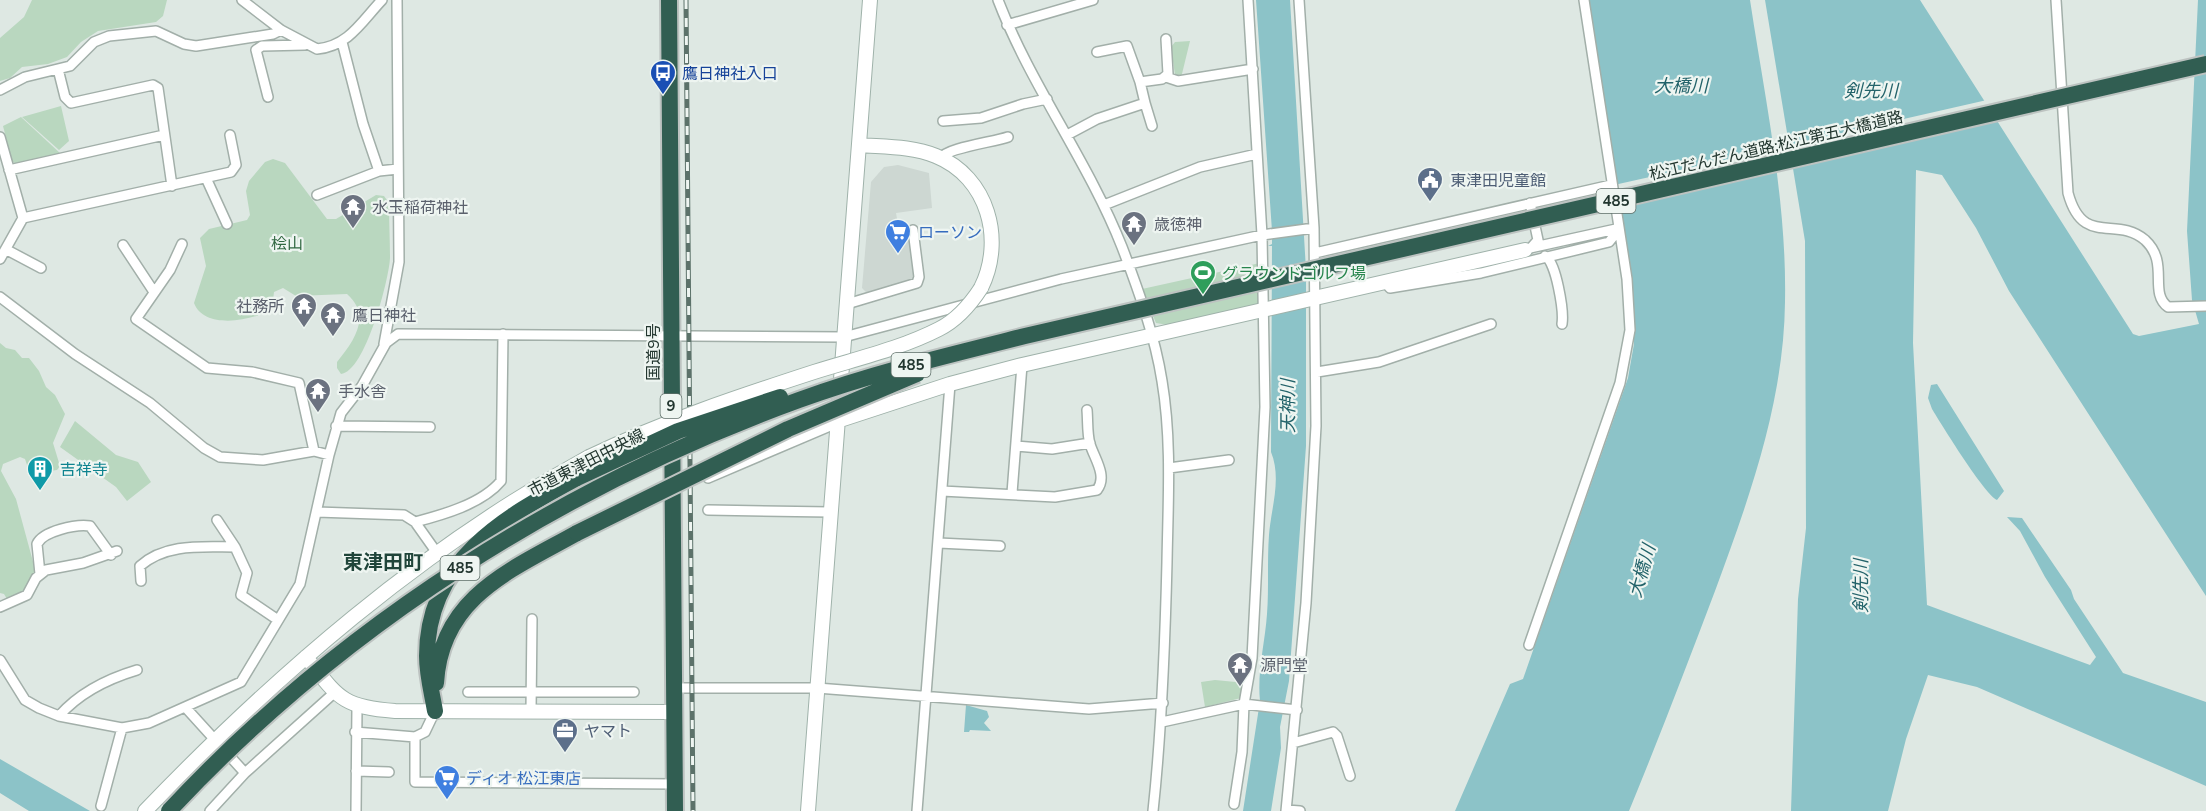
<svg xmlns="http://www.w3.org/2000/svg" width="2206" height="811" viewBox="0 0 2206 811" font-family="'Nunito Sans','Noto Sans JP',sans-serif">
<rect width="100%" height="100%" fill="#dee8e3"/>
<path fill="#cdd7d2" d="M898,165L929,173L932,208L896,213L900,236H906L909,239L914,276L910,281L867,293L862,288L871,182L884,167Z"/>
<path fill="#b9d7bf" d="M32,0H167L163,16L156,22L98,31L81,42L67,57L48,64L22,67L10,78L0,81V38L24,17Z
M1190,41L1181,78L1175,75L1171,47L1175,42Z
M61,106L69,141L59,150L22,117Z
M21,117L61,154L17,165L12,161L3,126Z
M273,159L285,163L327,219H336L376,195L384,196L389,203C389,221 390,240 390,258C389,280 365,372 341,374L337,368V362C354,341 372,316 347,294L296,296L283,288L274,292L272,309C253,321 204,330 194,303L206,266L200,238L209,229L247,220L250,215L246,191L249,181L265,162Z
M1260,263L1259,304L1168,325L1156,323L1142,289Z
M0,343L6,348L15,350L22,358H29L39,371L46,387L55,395L65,414L53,443L60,466L57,470L30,474L25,459L20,457L3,464L1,471L16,499L35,569L29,589L7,599L4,594L0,593Z
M75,421L116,455L138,462L151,482L127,501L116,487L60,447Z
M1215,680L1246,683L1241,698L1205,707L1201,682Z"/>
<path fill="#8cc3c8" d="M1256,0H1290L1306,270V446L1289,681L1280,727L1281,748L1271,811H1243L1260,701C1257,672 1265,643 1267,614C1269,588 1267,561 1269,535C1271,508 1282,479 1271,452L1272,246H1268L1272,244V231Z
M1586,0H1750C1765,99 1787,201 1785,302C1784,402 1749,499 1715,591C1687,665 1659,738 1629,811H1455L1510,684L1523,679L1628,378L1634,344L1633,310Z
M1765,0H1920L2133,334L2139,336L2199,324L2192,300L2187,231L2198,0H2206V596L2009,291L1976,228L1942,175L1916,170L1913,343L1927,605L2090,665L2096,657L2045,577L2020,531L2007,517L2022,518L2071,590L2074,599L2123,673L2206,702V786L1977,687L1928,675L1906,739L1888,811H1791L1798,599L1806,528L1805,241Z
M1937,384L2004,491L1997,500C1985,495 1941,424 1932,409L1928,398L1931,385Z
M966,705L987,711L989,717L984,723L991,731L970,730L969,732H964Z
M0,759L90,811H29L0,793Z"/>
<path fill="#dee8e3" d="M1987,100L2000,120L1790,167L1785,146Z
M1775,149L1778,170L1617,207L1614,185Z"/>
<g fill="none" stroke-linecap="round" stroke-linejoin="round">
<defs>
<path id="street" d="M242,0L281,30L317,49C349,46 362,21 382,0
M998,0C1031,86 1088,161 1122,247C1138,289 1155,336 1162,381C1172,441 1168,502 1167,562C1165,645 1162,728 1153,811
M2056,0L2068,193C2083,248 2116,215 2145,240C2170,263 2148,292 2168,307L2206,306
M1007,25L1093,0
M342,42L363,124L379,171
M1097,52L1127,46L1140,82
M58,69L65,97L71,103L153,85L158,88L172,186
M1166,77L1178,81L1253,69
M0,90L25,77L70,66L94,42L109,36L156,31L184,44L196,46L273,34L281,30
M268,97L256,50L262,46L305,45
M1145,103L1152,126
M943,121L981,118L1023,104L1047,99
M1067,135L1097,119L1145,103L1140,82L1162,79L1168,74L1166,39
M0,137L23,218L0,259
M941,158C946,148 994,142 1008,137
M9,170L164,135
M206,178L227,224
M317,195L379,171L398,169
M1530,203L1538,240L1531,248
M1104,205L1200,167L1257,154
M23,218L231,172L236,165L230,135
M182,244L170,270L136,319L207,368L252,372L299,383L314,451
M123,245L154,292
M1530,248L1616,229
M7,250L41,268
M1315,253L1611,185
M1545,256C1556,261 1564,311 1562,324
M1385,282L1390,288L1481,273L1609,242L1613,237V230
M0,297L75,354L150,403L204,448L220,457L263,460L314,451L329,455
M847,304L917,283L919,277L913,230
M384,344L399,262L397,0
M1317,372L1379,362L1491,324
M336,426L430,427
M1016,446L1052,449L1090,443
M1169,468L1229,460
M708,478L837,423
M942,491L1055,497L1097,490C1108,476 1094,458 1090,444C1087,434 1088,421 1087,410
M1012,493L1022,365
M708,510L830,512
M317,512L404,515L415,522L437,553
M217,520L235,547
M415,522C442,515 482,504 501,481L503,334
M939,543L1000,546
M40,574L37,544C43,531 76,524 90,526L111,555
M141,581L140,566C166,543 202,547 235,547L247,573L241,595L278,620
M0,607L27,595L36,578L46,570L83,563L117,551
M1529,645L1620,383L1630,330L1627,279L1584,0
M0,660L25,700L39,708L59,716L122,728L149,723L241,682L300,584L329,455L341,413L362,386L386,343L398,334L844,337L1061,279L1262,235L1314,228
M673,688H817L1089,709L1163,703
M468,692H634
M186,708L245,773L334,693
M531,711L532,619
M59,716C80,692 107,679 137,670
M1162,722L1244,704L1297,710
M355,732L415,737L425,732L435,711
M415,737V782L675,784
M1293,743L1333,732L1337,736L1350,776
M356,771L389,772
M1234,804L1242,752L1244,704L1252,658L1265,407L1262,235L1248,0
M101,806L122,728
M1287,810L1300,811
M210,811L245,773
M356,811L357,707
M917,811L950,384
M1286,811L1306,603L1316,426L1314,228L1299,0"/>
<path id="secondary" d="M859,145C884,147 912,146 936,156C988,177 1005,240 981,288
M837,421L950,384L1022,365L1525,250
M306,657C338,697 341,707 395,711L673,712
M145,811C276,675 422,548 589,457
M808,811L870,0"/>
<path id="highway" d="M669,0L675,811
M436,683C441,597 511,570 577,533
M435,711C432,693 427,675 427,656C427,561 503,518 577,478"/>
</defs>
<use href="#street" stroke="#a2afa9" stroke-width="12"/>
<use href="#secondary" stroke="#9fb2aa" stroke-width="16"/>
<use href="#highway" stroke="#bdc3c1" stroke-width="20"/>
<use href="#street" stroke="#fff" stroke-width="9"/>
<use href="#secondary" stroke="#fff" stroke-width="14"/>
<use href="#highway" stroke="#315e52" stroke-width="16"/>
<defs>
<path id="rail" d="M686,0L693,811"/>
</defs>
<use href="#rail" stroke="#5c726a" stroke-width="5"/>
<use href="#rail" stroke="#eef5f1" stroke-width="3" stroke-dasharray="9" stroke-linecap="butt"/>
<defs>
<path id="secondary-bridge" d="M589,457C662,422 737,397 814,372C855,359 900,349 939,329C957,320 970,305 981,288"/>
<path id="highway-bridge" d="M577,478L678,431L780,397
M577,533L788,429L917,374
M169,811C342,625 562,486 799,400C873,373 949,355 1025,336L2206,64"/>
</defs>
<use href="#secondary-bridge" stroke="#9fb2aa" stroke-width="16" stroke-linecap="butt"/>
<use href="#highway-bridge" stroke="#bdc3c1" stroke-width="20" stroke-linecap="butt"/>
<use href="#secondary-bridge" stroke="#fff" stroke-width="14"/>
<use href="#highway-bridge" stroke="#315e52" stroke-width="16"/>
</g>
<defs>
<symbol id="bus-pin" viewBox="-11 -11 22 30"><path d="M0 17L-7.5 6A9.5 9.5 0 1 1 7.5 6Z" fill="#1a4fb4" stroke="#eef5f1"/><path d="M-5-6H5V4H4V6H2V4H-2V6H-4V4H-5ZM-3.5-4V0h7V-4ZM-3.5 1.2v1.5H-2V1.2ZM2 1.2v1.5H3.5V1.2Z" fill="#fff"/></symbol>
<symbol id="civic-pin" viewBox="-11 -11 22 30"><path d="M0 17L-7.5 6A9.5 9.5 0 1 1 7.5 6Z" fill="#5c6f8a" stroke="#eef5f1"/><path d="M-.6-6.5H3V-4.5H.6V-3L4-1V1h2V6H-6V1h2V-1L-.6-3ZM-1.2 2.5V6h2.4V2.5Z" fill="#fff"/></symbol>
<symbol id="temple-pin" viewBox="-11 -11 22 30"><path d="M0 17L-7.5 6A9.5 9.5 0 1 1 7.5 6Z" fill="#6b7280" stroke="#eef5f1"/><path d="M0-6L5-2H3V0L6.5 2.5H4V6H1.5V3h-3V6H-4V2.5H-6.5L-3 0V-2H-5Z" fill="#fff"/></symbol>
<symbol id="supermarket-pin" viewBox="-11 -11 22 30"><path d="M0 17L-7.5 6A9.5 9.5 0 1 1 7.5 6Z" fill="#3f7fe0" stroke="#eef5f1"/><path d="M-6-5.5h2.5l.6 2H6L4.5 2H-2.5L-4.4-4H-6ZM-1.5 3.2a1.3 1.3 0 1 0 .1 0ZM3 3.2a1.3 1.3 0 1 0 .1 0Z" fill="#fff"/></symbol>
<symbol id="stadium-pin" viewBox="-11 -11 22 30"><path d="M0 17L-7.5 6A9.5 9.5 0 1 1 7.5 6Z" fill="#2e9e5b" stroke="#eef5f1"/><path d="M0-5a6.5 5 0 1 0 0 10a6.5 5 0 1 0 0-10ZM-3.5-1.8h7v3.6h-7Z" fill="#fff"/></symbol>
<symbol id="building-pin" viewBox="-11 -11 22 30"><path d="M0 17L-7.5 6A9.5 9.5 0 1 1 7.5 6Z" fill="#0f9aa8" stroke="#eef5f1"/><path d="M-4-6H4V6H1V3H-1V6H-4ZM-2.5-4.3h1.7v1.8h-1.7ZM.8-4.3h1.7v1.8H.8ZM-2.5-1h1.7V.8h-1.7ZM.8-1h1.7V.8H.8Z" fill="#fff"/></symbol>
<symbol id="office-pin" viewBox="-11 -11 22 30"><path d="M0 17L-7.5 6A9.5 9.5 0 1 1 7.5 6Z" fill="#5c6f8a" stroke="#eef5f1"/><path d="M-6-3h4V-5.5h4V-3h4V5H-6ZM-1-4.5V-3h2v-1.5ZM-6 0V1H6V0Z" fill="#fff"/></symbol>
</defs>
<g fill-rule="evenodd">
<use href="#bus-pin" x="648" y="58" width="30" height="40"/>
<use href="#civic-pin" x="1415" y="165" width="30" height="40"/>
<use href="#temple-pin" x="338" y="192" width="30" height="40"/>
<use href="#temple-pin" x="1119" y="209" width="30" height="40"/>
<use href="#supermarket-pin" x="883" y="217" width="30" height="40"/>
<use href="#stadium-pin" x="1188" y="258" width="30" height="40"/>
<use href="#temple-pin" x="289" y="291" width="30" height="40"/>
<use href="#temple-pin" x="318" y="300" width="30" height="40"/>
<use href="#temple-pin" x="303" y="376" width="30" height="40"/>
<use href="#building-pin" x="25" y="454" width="30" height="40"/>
<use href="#temple-pin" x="1225" y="650" width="30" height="40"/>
<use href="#office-pin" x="550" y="716" width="30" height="40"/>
<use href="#supermarket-pin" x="432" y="763" width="30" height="40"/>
</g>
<g text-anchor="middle" stroke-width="4.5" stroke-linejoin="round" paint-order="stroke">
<g fill="#eef5f1" stroke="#5f6f69" stroke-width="1.5">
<rect x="1596.5" y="189" width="39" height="24" rx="4.5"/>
<rect x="891.5" y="353" width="39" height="24" rx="4.5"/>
<rect x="660.5" y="394" width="21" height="24" rx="4.5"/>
<rect x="440.5" y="556" width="39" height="24" rx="4.5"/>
</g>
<g font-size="15" font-weight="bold" fill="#22362f">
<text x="1616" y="206">485</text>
<text x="911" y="370">485</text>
<text x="671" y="411">9</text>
<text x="460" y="573">485</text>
</g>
<g font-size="16" fill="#164399" stroke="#eef5f1" text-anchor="start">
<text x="682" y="79">鷹日神社入口</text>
</g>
<g font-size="16" fill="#22362f" stroke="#eef5f1">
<text transform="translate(1776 145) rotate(-13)" y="6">松江だんだん道路;松江第五大橋道路</text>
<text transform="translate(653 352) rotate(-90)" y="6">国道9号</text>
<text transform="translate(586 462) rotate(-27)" y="6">市道東津田中央線</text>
</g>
<g font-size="16" fill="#4e5e75" stroke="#eef5f1" text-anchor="start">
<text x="1450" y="186">東津田児童館</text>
<text x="584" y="737">ヤマト</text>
</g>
<g font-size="16" fill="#5b616d" stroke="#eef5f1" text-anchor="start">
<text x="372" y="213">水玉稲荷神社</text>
<text x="1154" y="230">歳徳神</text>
<text x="284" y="312" text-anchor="end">社務所</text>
<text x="352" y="321">鷹日神社</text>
<text x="338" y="397">手水舎</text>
<text x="1260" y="671">源門堂</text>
</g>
<g font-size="16" fill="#366cbe" stroke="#eef5f1" text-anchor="start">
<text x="918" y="238">ローソン</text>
<text x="466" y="784">ディオ 松江東店</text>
</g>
<g font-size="16" fill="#316842" stroke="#eef5f1">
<text x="287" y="249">桧山</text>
</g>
<g font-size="16" fill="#27864d" stroke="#eef5f1" text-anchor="start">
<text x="1222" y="279">グラウンドゴルフ場</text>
</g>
<g font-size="16" fill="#0d838f" stroke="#eef5f1" text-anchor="start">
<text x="60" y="475">吉祥寺</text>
</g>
<g font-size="18" font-style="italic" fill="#23636a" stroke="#eef5f1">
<text x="1681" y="92">大橋川</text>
<text x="1871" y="97">剣先川</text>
<text transform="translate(1288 406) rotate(-90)" y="6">天神川</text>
<text transform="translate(1642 571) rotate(-74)" y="6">大橋川</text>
<text transform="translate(1861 586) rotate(-90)" y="6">剣先川</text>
</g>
<g font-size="20" font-weight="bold" fill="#20453a" stroke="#eef5f1">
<text x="383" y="569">東津田町</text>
</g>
</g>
</svg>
